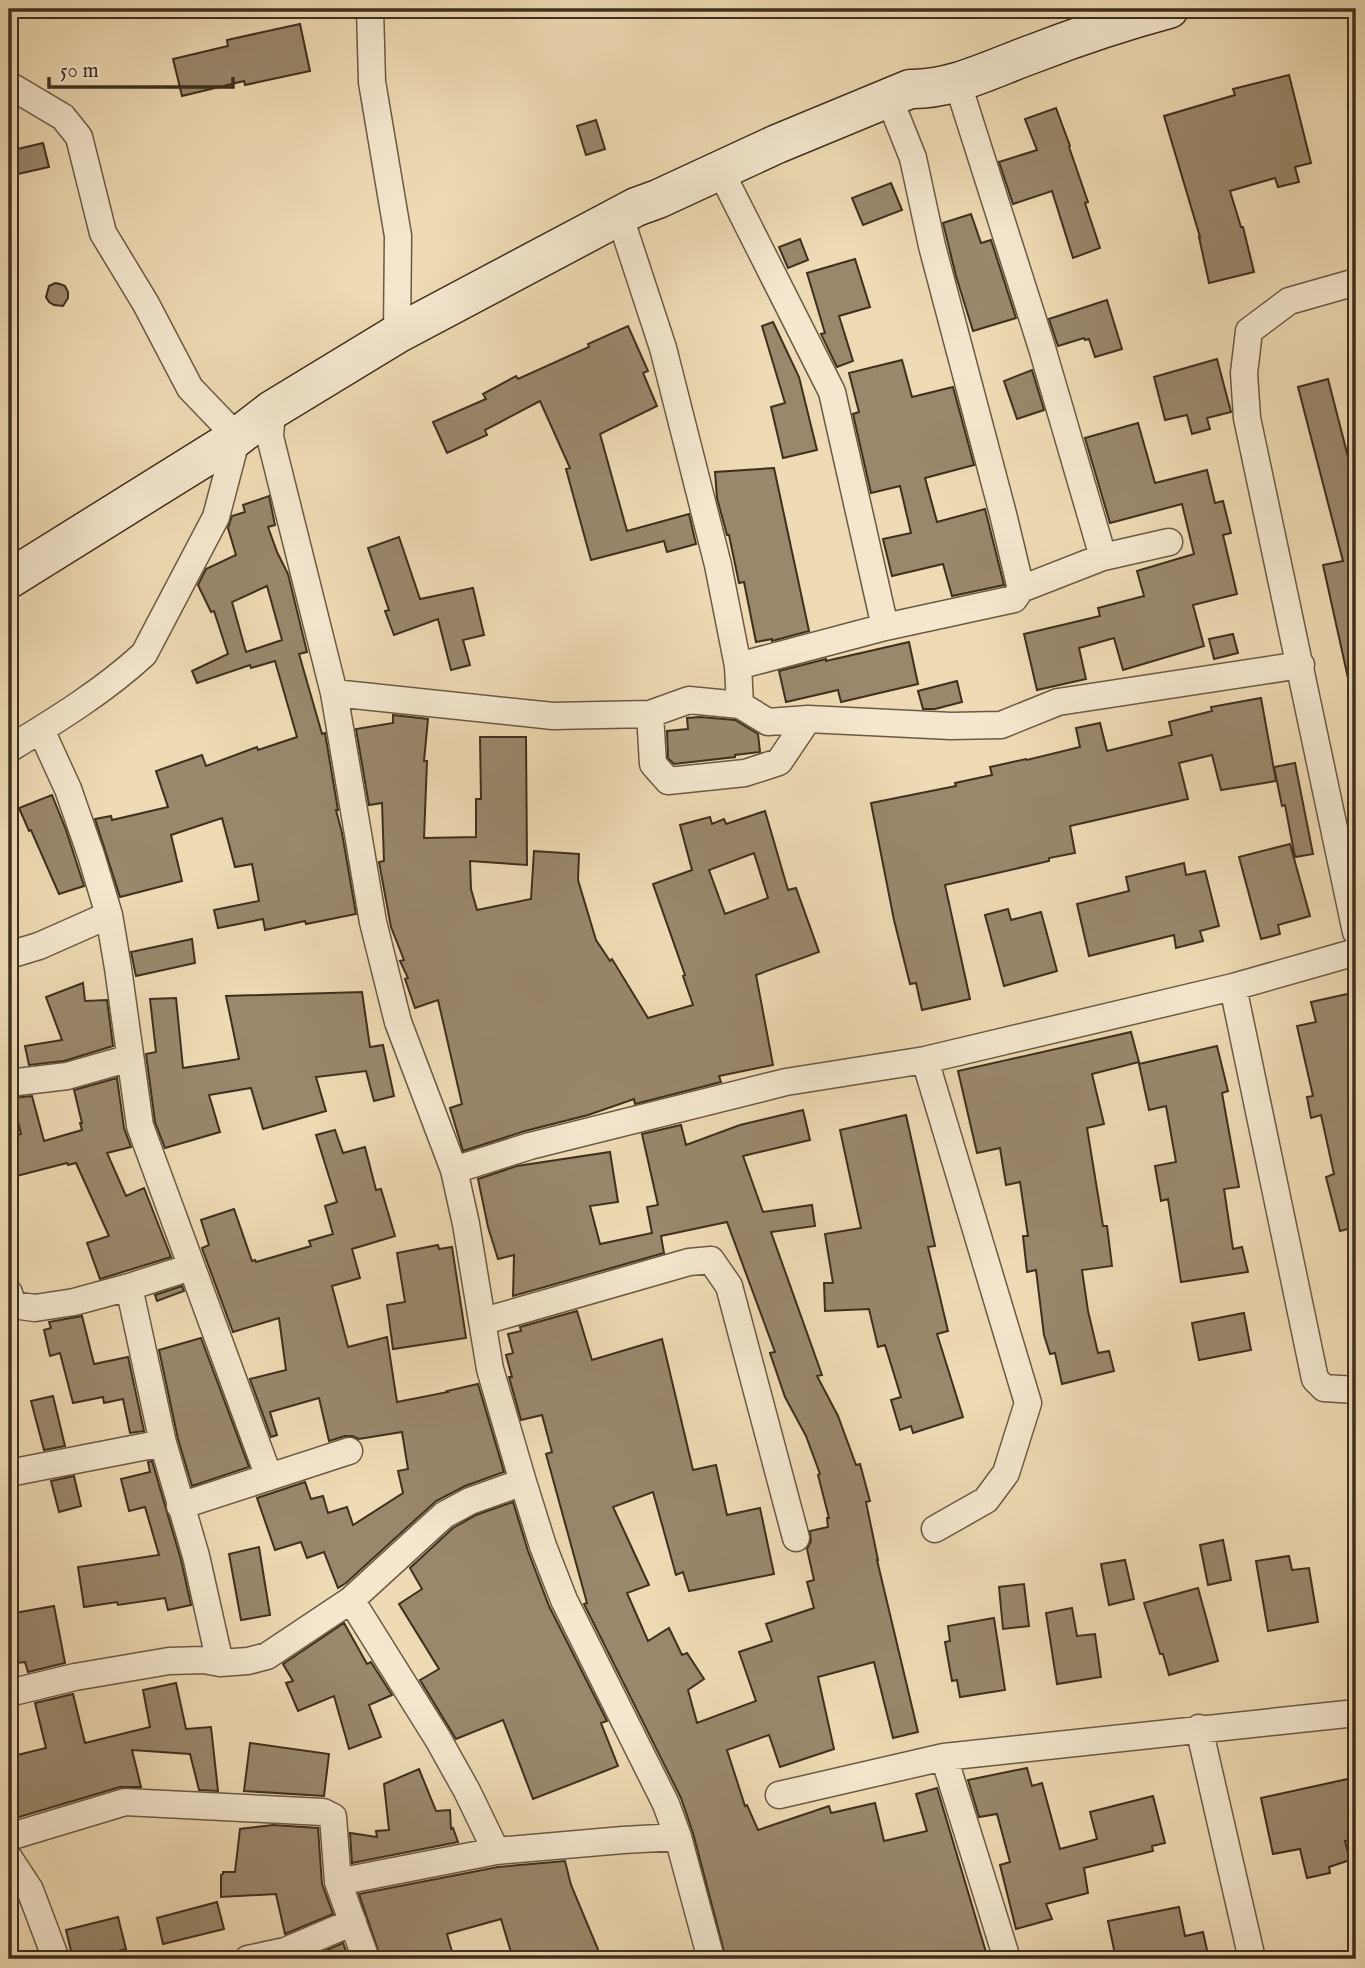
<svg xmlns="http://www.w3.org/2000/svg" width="1365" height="1968" viewBox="0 0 1365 1968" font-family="'IM FELL English',serif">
<rect width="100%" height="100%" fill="#eedab4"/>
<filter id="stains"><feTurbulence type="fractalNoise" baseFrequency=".00286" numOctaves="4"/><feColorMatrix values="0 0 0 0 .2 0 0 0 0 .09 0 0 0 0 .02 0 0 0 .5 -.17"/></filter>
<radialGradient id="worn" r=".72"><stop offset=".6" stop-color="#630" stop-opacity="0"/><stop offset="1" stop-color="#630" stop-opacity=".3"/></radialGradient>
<path fill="#9a886c" stroke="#3f2f1d" stroke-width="2" fill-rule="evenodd" d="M300,24L310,71L245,85L244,81L182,96L173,59L228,46L227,40Z
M1289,75L1311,163L1295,167L1299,182L1278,187L1275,178L1230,191L1241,227H1243L1254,272L1209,283L1199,237H1200L1164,116L1235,95L1233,89Z
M1056,108L1070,146L1069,147L1088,202L1085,203L1100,248L1073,258L1052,191L1013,204L999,162L1037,150L1025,119Z
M596,120L605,149L586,155L577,126Z
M43,143L49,167L9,176V151Z
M891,183L902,210L863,225L852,198Z
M971,214L981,243L991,240L1016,318L973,331L956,276L943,223Z
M800,239L808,260L788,268L779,247Z
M855,259L870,307L839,316L853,361L837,367L821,334L825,333L807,273Z
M55,283L60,284L65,286L68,292V298L63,306L54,305L49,302L46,297L49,286Z
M1107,300L1122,349L1095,357L1089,339L1085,340L1084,338L1058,346L1049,319Z
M773,322L799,377L817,450L783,458L771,407L785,403L762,326Z
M628,326L648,371L643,373L657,406L600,434L627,531L689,514L696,544L667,552L664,541L591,560L566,469L570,468L540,401L485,430L487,435L447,453L433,422L486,399L483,394L516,376L518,379L589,347L588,344Z
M1217,359L1231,412L1207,418L1210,429L1192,434L1187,415L1165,420L1154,377Z
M902,360L912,397L953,387L974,465L925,478L937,522L985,509L1004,585L952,596L943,564L892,576L883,539L911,533L900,486L871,493L853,414L859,412L849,373Z
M1032,370L1044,410L1017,419L1004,381Z
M1328,379L1356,488V677L1348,678L1323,565L1343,561L1298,387Z
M1138,423L1155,483L1207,470L1215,503L1223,501L1231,533L1223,535L1237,594L1193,605L1204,646L1123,670L1114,638L1079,648L1086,679L1037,690L1024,634L1100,616L1098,608L1144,596L1137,571L1194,554L1182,504L1110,523L1085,438Z
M774,468L809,631L772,641V639L756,642L744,582L739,583L729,535H727L717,498L715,472Z
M269,496L275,525L268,527L277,552L288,574L307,652L299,654L322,734L325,733L338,810H336L342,833L356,914L306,924L305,921L265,930L263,919L218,928L214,910L259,901L252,864L235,867L222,818L171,835L182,881L120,897L95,819L111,816L112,820L168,807L156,771L202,755L206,766L257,747L258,750L297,737L275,661L251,668L250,665L197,683L192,671L228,654L214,611L211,612L198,585L206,569L236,555L228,528L232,516L245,512L243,505ZM267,586L282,640L246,652L232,602Z
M399,537L420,599L473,588L484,635L463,640L470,665L451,670L438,619L394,635L385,611L389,610L368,548Z
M1233,634L1238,653L1214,659L1209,639Z
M909,642L918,684L841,702L838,690L786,702L779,671L826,659V661Z
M957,681L962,702L935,709H923L918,691Z
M1261,698L1276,781L1221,790L1212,755L1179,763L1188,799L1070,826L1075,853L1049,858V861L945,885L970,999L922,1010L916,983L910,984L894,920L871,803L956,786L955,783L992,775L990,767L1026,759L1027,760L1080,747L1076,728L1100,723L1107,751L1172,735L1169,722L1212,711L1211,707Z
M393,715L428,719L424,761H427L424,838L476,837V799H481L480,737H526L527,865L470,861L471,889L477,910L531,899L534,851L579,854L578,880L596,940L610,961L612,959L648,1018L693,1005L683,976L685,975L653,884L692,870L680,825L710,817L712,824L724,819L726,824L765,811L788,890L796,888L819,952L756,975L773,1065L719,1076L721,1082L635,1104L634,1099L588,1115L525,1131L463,1151L450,1108L462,1104L438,1000L415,1008L405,979L408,978L400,961L404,960L391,927L379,862L384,861L382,803L369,805L356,729L393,723ZM754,853L768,898L725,914L709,870Z
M700,717L735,720L758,734L760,752L735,755V757L674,764L668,758L667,731L688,729L687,718Z
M1295,763L1313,854L1295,857L1285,805L1282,806L1274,767Z
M52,795L66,830L84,886L59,894L31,830L29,831L19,808Z
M1290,844L1310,916L1278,925L1280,934L1261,939L1239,857Z
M1184,863L1186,875L1205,871L1219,926L1200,931L1203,941L1176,948L1174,935L1089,956L1077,904L1129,891L1126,877Z
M1008,909L1011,920L1041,912L1057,971L1004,986L985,915Z
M192,939L195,963L136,976L131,952Z
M83,983L85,1001L107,1000L113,1046L64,1061L29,1065L25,1046L62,1040L46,997Z
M362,992L370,1047L383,1045L394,1096L374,1101L366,1071L316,1077L326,1111L263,1129L251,1088L209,1095L220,1132L165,1148L155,1122L146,1054L156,1052L150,999L176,998L183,1068L239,1059L226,996Z
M1356,992V1227L1340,1231L1326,1177L1334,1174L1321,1115L1311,1118L1307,1097L1313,1096L1297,1026L1316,1022L1311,1002Z
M1131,1032L1139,1062L1092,1074L1104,1124L1087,1128L1103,1226H1107L1112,1266L1082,1270L1088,1311L1098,1353L1109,1351L1114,1371L1062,1384L1055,1353L1050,1354L1044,1335L1036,1270L1027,1272L1023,1236H1028L1020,1182L1006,1185L1000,1148L977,1153L958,1071Z
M1217,1046L1228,1091L1222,1093L1239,1187L1224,1189L1233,1249L1242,1247L1248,1272L1181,1282L1168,1199L1161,1201L1155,1166L1176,1162L1166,1106L1149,1110L1139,1064Z
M117,1078L124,1128L131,1147L107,1153L126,1196L144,1188L171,1257L100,1279L87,1243L109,1236L76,1163L68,1165L67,1163L9,1178V1137L21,1134L12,1098L32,1096L44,1141L82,1130L80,1123H82L74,1090Z
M803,1110L810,1140L743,1156L763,1212L812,1205L815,1226L771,1232L822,1375L817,1376L838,1416L856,1465L860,1464L870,1501L866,1502L878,1560H877L918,1732L893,1738L874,1662L818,1677L834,1749L780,1767L769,1735L727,1750L745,1806L747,1805L758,1830L829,1806L831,1813L875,1803L884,1841L927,1831L916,1794L937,1788L988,1959H726L693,1833L681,1798L584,1604L587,1603L546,1454L552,1452L542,1415L521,1420L509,1377H512L506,1355L513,1353L508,1334L521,1331L520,1327L577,1311L592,1360L662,1339L693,1470L716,1465L727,1515L760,1508L774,1574L689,1591L683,1572L676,1575L653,1492L613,1507L649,1585L627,1593L648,1641L669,1628L682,1655L687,1653L704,1679L688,1690L697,1723L756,1701L739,1652L772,1641L766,1624L814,1608L807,1582L814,1580L807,1549L811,1541L810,1531L828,1527L827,1518H829L818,1475L820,1474L806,1436L785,1397L770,1353L775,1352L727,1222L661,1236L664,1253L513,1296L514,1255L498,1259L488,1227L478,1179L517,1166L610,1152L618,1202L590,1206L600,1244L652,1233L647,1207L658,1205L642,1134L681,1125L686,1145L740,1125Z
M906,1115L935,1246L928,1247L948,1331L937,1334L963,1417L913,1433L911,1426L900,1430L891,1400L901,1397L885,1345L878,1347L869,1309L825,1311L824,1283H833L825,1234L861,1228L840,1130Z
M335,1130L343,1153L365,1147L376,1190L381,1189L395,1236L352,1249L360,1278L332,1286L348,1347L387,1337L397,1402L448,1392L447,1391L478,1384L504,1472L465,1486L436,1501L346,1583L338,1588L324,1552L307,1558L301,1542L275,1550L257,1498L305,1482L311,1499L323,1496L328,1513L347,1507L353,1525L403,1493L398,1471L408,1469L402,1432L359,1439L352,1436H345L329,1441L319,1398L270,1412L277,1435L271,1437L250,1379L286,1370L279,1318L233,1332L202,1248L209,1245L201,1220L234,1209L252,1261L255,1260L256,1262L311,1246L309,1241L333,1234L325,1206L337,1202L316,1135Z
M438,1245L439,1249L452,1247L466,1338L393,1349L387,1305L405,1302L397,1253Z
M182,1286L184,1291L157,1301L155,1295Z
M1244,1313L1251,1350L1199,1360L1192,1323Z
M82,1316L94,1364L128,1357L144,1431L130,1433L123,1399L104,1403L103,1397L73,1403L60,1353L50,1356L44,1330L51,1328L49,1322Z
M201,1338L249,1467L192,1486L178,1439L159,1350Z
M53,1396L65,1446L44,1450L31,1401Z
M152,1461L181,1560L191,1605L168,1610L165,1598L118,1605L117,1602L84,1607L78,1567L159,1555L145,1507L129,1511L121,1479L150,1472L148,1462Z
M74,1476L81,1506L59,1512L51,1481Z
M513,1502L528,1551L549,1606L607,1721L601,1723L618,1766L533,1799L503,1720L456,1739L420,1680L439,1669L399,1604L422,1589L410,1568L453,1528L476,1515Z
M1223,1540L1231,1580L1208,1585L1200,1545Z
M259,1547L270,1615L241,1620L229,1554Z
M1289,1556L1292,1570L1309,1568L1318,1622L1268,1631L1256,1561Z
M1125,1560L1134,1599L1109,1605L1101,1564Z
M1024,1584L1029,1626L1003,1629L999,1587Z
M1198,1588L1218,1661L1169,1675L1163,1654H1160L1144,1603Z
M54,1606L65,1663L28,1672L25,1662L17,1663L9,1614Z
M1072,1608L1077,1636L1095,1634L1101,1677L1057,1684L1046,1613Z
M994,1618L1005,1690L960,1697L957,1680L952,1681L945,1642L950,1641L948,1626Z
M344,1623L367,1664L371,1662L392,1695L369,1705L381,1737L349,1749L334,1696L298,1711L286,1683L293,1681L283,1664Z
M176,1683L186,1729L211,1727L218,1791L199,1790L190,1754L132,1750L141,1787H120L9,1820V1757L46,1748L35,1703L73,1694L85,1743L150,1727L143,1690Z
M250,1743L329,1754L324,1796L244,1791Z
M1027,1768L1032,1786L1042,1783L1060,1849L1097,1839L1090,1812L1153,1796L1165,1843L1152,1846L1153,1851L1084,1868L1088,1893L1046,1904L1052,1919L1016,1929L1000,1865L1010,1862L997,1814L979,1817L968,1780Z
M419,1769L436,1811L450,1810L451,1829L453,1828L458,1842L352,1863L350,1833L377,1837L376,1831L389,1830L384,1784Z
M1352,1778V1780H1356V1839L1345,1841L1350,1860L1329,1867L1330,1873L1307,1878L1300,1849L1273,1854L1261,1798Z
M273,1825L318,1828L322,1884L333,1914L285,1934L276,1894L221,1897V1875L223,1874V1872H235L240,1829Z
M565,1861L571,1885L602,1959H513L501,1919L447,1934L454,1959H381L359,1894L498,1867Z
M217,1902L224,1929L163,1944L157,1918Z
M1179,1907L1185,1936L1203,1932L1209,1959H1116L1108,1921Z
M118,1917L126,1949L102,1955L103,1959H73L66,1930Z
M343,1943L349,1959H306Z"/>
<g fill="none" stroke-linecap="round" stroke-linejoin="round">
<defs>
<path id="minor" d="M370,9L372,82L398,236L397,334
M957,81L1042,348L1103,557
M9,85L63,117L79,137L103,233L146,304L190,388L237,437L216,517L144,654C104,691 55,721 9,749
M889,98L913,158L932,246L1003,514L1021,589
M720,170L832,392L885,627
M620,217L663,348L718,565L738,666L740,705
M1356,282L1289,301L1249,331L1244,373L1247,418L1356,932
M272,410L270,437L334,693L373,922L398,1022L454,1170L466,1224L490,1369L523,1482L543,1546L564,1600L666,1804L678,1837L711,1959
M738,666L885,627L1014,599L1021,589L1103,557L1169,542
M334,693L553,716L650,714L689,700L740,705L768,722L808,719L951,726L1001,725L1058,702L1301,665
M650,714L653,764L668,781L745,773L779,762L808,719
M41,730L68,789L91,855L109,915L118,968L140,1126L269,1477
M9,955L39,946L109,915
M1233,987L1315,1379L1324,1388L1356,1390
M925,1060L1028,1403L1006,1473L986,1500L935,1529
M9,1083L67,1076L130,1058
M454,1170L530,1146L786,1082L925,1060L1233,987L1356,952
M129,1287L163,1443L196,1556L220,1663
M9,1293L13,1305L35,1308L74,1302L129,1287L191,1267
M484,1321L689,1262L711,1260L729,1286L796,1538
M9,1473L163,1443
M180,1506L349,1451
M351,1600L438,1739L467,1791L496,1851
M9,1693L75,1677L169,1661L204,1660L220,1663L248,1661L267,1656L351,1600L444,1515L470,1501L523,1482
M1199,1728L1252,1959
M944,1757L1007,1959
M779,1795L944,1757L1356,1713
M9,1837L125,1802L323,1812L333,1817L338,1882L366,1959
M9,1858L30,1890L56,1959
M338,1882L496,1851L623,1840L678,1837
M248,1959L285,1951L353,1922"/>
<path id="secondary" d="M9,579L237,437L272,410L397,334L636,207L658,199L777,144L910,89C953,90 995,67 1035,53C1079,36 1124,21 1169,9"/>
</defs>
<use href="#minor" stroke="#6b5a43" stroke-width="29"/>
<use href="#secondary" stroke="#3f2f1d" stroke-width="41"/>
<use href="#minor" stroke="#f4e7ce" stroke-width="26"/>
<use href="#secondary" stroke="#f4e7ce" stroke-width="38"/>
</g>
<rect width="1365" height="1968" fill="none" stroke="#eedab4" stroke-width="35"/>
<rect x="10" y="10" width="1344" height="1947" fill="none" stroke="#3f2f1d" stroke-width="3.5"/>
<rect x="18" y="18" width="1330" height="1933" fill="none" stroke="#3f2f1d" stroke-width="2"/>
<path d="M49 77v10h184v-10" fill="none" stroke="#3f2f1d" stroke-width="3.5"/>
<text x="60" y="77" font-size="21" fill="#3f2f1d" stroke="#f4e7ce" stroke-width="5" paint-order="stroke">50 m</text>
<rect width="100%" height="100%" filter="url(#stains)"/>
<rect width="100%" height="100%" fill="url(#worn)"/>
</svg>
